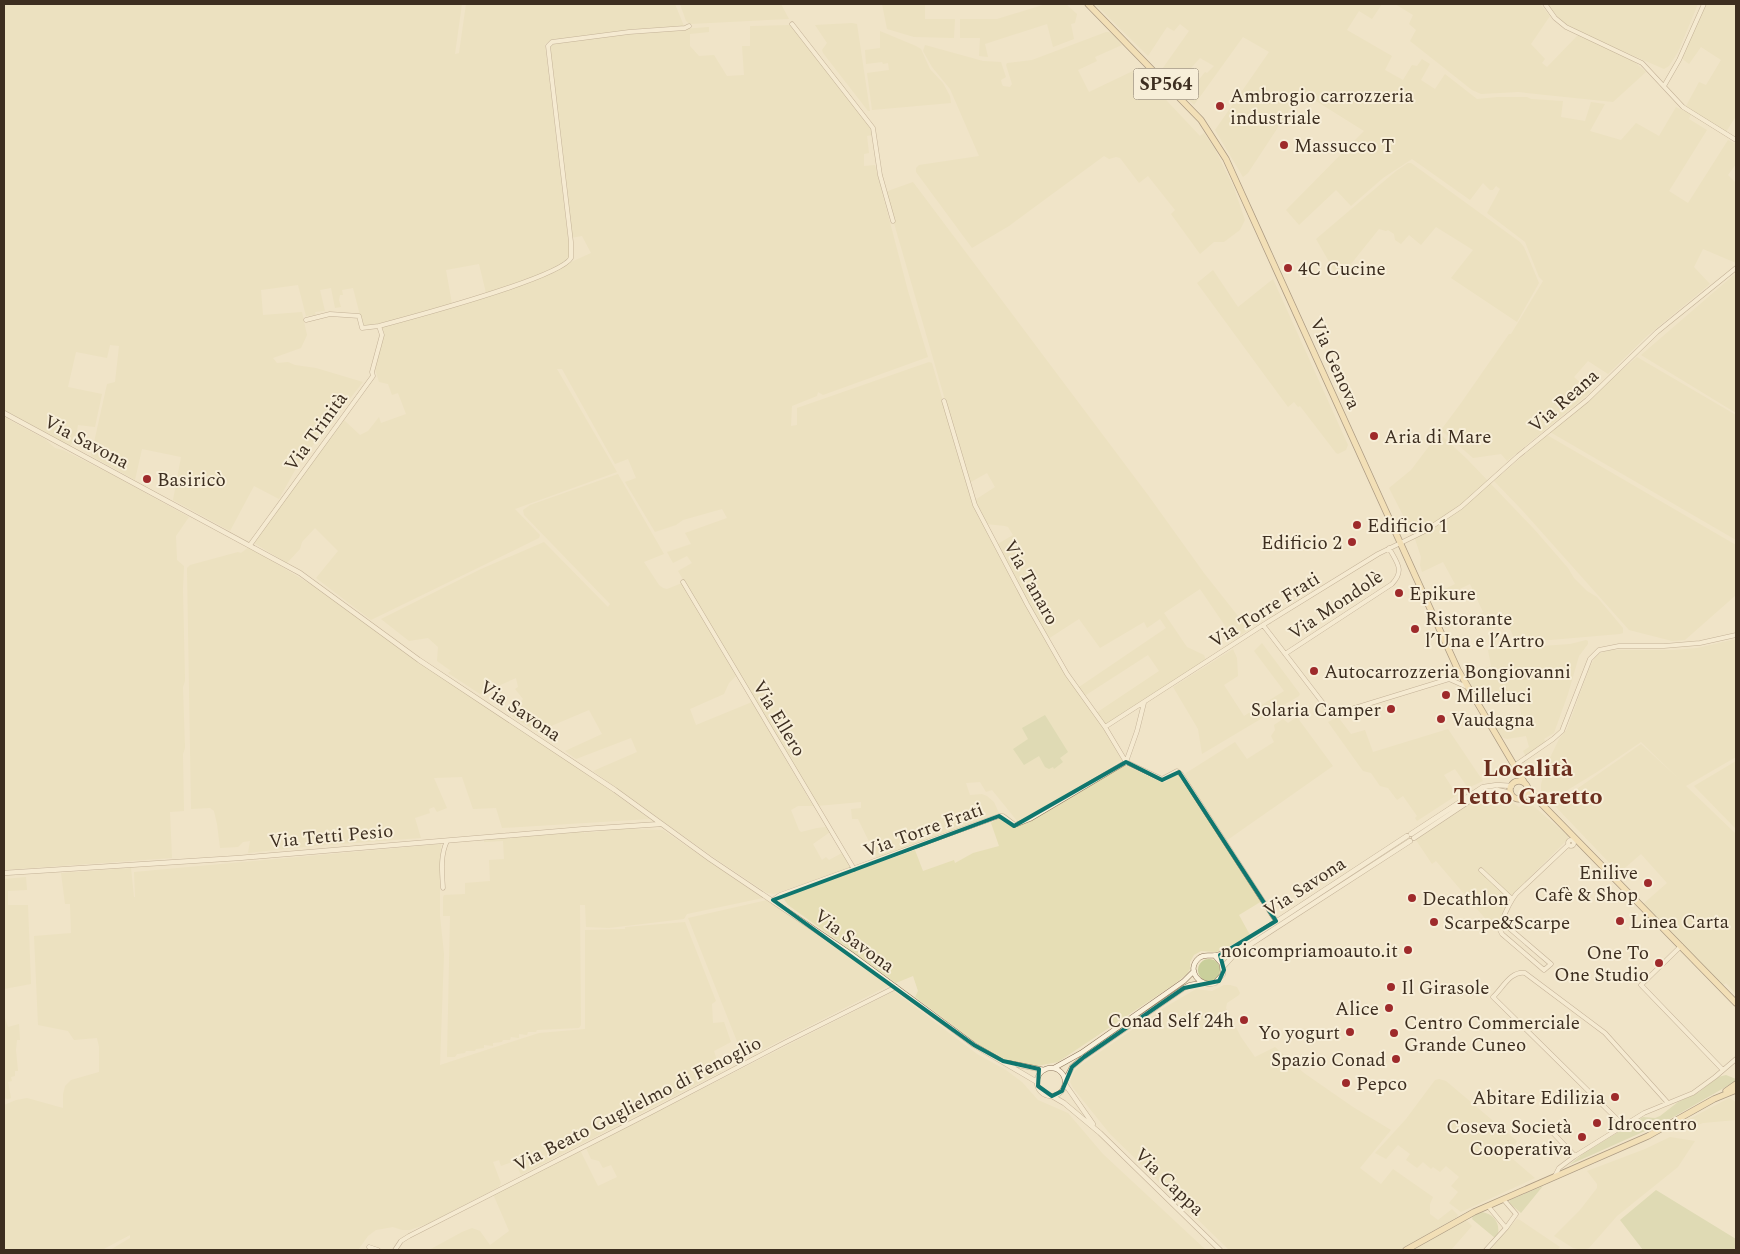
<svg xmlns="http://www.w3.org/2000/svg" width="1740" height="1254" viewBox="0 0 1740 1254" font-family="Spectral,serif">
<rect width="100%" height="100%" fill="#f0e4c8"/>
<path fill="#e6deb5" d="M4,4H462L455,54L459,53L466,4H675L684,26L552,40L545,44L570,253V257L564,264L528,279L486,293L479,264L446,270L452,304L378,325L363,327L353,288L342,290L343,295H340L339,300L341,307L335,308L331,288L320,290L325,311L315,312L316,315L306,316L298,285L261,290L263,315L302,312L307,335L301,348L273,358L277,363L288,362L295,365L316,368L363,382L299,463L279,499L254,486L230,531L173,500L181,457L142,449L135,480L91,456L107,384L115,382L119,346L110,345L107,358L76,352L68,387L102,394L95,427L78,425L76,436L70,446L4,410Z
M680,4H781L789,19L690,24L686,21Z
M882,4H925V19H955L954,38L914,37L887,29Z
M1046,4H1066L1077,14L1075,23L1071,24L1074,39L1053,47L1047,24L985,44L988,57L979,56L980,38H960V19H997Z
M1095,4H1382L1372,19L1359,11L1347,30L1392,56L1385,70L1403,80L1412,65L1417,66L1422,59L1430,64L1421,80L1435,89L1445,74L1477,99L1498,97H1527L1531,99L1563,101L1561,117L1585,121L1591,102L1605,104L1590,131L1621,140L1636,123L1659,136L1676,107L1691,114L1689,119L1707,130L1669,191L1688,203L1728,140L1736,144V164L1728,175L1736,183V263L1703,249L1694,267L1710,284L1647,336L1608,374L1588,361L1574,377L1591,392L1507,461L1501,454L1473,458L1441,430L1461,403L1509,334H1511L1543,281L1539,277L1525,242L1487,213L1500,189L1496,186L1493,190H1490L1483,183L1470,200L1412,159L1383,178L1351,206L1336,190L1299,225L1286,210L1364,131L1308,96L1302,95L1298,97L1248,173L1243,177L1215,130L1269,52L1243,37L1194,105L1177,88L1184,81L1197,82L1205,72L1207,73L1214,66L1200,58L1175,86L1160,72L1189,31L1180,24L1174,31L1167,27L1148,56Z
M1395,4H1540L1550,16L1531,44L1545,59L1542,63L1547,67L1578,35L1630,58L1646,72L1613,102L1518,92L1481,94L1472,90L1410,41L1416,30L1409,24L1413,15Z
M1546,4H1698L1678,52L1669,66L1664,69L1574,30L1565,25Z
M1706,4H1736V116L1726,132L1686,106L1699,82L1706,85L1721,60L1701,47L1689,64L1681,58Z
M852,23L857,24L870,111H868L823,53L822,50L827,43L815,25Z
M791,25L870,127L872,135L867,136L869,153L864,154V166L875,165L908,291L928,357L823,395L818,392L817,396L792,406L791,426L797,425V408L929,362L932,363L972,503L1004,565L1066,673L1104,728L1122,760L1028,818L1018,822L992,790L986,792L980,782L966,783L970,795L982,794L987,796L994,802L999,813L877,858L858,819H852L851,809L861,808V802L817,806L678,571L692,563L687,556L673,563L667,552L691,544L685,533L727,518L722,509L683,520L676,525L655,532L625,482L636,478L628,459L615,464L562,369H557L617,472L515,509L540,535L539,538L371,620L316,578L338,551L315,528L302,542L300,549L287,563L254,543V540L344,420L360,435L368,431L379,417L381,423L406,414L398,393L392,395L388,384L379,382L375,369L383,337L382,327L513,288L591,253L582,236L571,238L549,47L552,43L644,32L709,27V32L690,34V46L699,56L714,55L727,76L744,75L742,46H750V26Z
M880,31L916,46L921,49L930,69L943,83L950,96L951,103L872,110L867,73L889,70L888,63L883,64L882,62L866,64L865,50L880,48Z
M1106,32H1109L1115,36L1122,45L1095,57L1097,61L1078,70L1089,92L1137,69L1200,136L1204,133L1215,149L1234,188L1245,220L1240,230L1224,242H1214L1200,254L1171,214L1175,210L1148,176L1139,183L1120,158L1116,157L1109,159L1104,156L1009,226L972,248L916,172V168L919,165L979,156L950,89L932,67L923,51L925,45L983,61L1001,62L1006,77L1001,80L1002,84L1003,86L1010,87L1012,84L1006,65L1007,63L1032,60Z
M1408,163H1411L1520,242L1524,247L1539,283L1517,322L1451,278L1473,250L1436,227L1421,245L1409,235L1401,244L1395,240L1394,234L1388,230L1386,231L1379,229L1339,279L1316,239L1396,171Z
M913,182L1148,495L1204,573L1249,630L1234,639L1200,589L1164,613L1187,647L1204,655L1206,660L1105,725L1096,713L1159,671L1148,655L1086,695L1085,696L1079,687L1166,628L1160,619L1147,628L1144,622L1100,648L1079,619L1048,639L996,545L1013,535L1008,527L1005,526L986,524L976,504L975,500L995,487L987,473L969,483L885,192Z
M1213,270L1238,307L1273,279L1348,445L1346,450L1338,454L1336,453L1300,406L1298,407L1294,402L1288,407L1197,283Z
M1736,273V413L1641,355Z
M1637,357L1736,415V540L1550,432Z
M4,417L45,439L55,448L63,450L113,475L189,517L176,536L177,560L184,566L183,589L185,681L183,687L185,748L183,754L184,811L170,812L172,858L4,870Z
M1439,433L1467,459L1534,529L1568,568L1574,578L1587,591L1597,597L1623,628V633L1620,634L1516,643L1507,622L1488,630L1481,613L1483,612L1470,584L1433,602L1429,597L1455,584L1443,562L1422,572L1420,565L1421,557L1415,539L1389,488L1411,470Z
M1547,435L1736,545V595L1685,640L1672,641L1629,630L1521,509L1494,481Z
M618,474L664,554L644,562L659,585L663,588L667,589L682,583L736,676L729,683L724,694L690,709L696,725L752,702L813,806H798L791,810L799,830L801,832L817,828L826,827L830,832L813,844L822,860L826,857L829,860L842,853L851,866L850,868L774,894L767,893L710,855L593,771L637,752L631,738L576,759L565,751L602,734L589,710L537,732L512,716L523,699L515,689L518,687L516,678L480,694L448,673L451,671L437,661L438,647L428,638L409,641L381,619L481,569L544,542L608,607L610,604L524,515L523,510L530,505Z
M249,547L315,587L403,651L599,782L650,819L502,828L496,808L473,809L462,777L434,778L447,808L437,812L434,807L429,809L430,813L415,818L421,838L314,846L248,853L250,841L243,842L238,847L220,848L217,824L214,811L210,808L191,809L187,568L190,565L238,552L241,553Z
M1736,639V757L1686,786L1736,834V994L1726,983L1723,985L1643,904L1667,883L1641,854L1619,873L1554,805L1641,744L1679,779L1641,742L1597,772L1548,802L1542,796L1541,790V784L1548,762L1559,739L1567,729L1589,669L1596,655L1609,650H1674L1697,648Z
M1586,640L1588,641V644L1579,656L1568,694L1554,733L1544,739L1546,742L1525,755L1523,751L1529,747L1526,736L1507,739L1501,737L1495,726L1522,720L1519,702L1506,705L1503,691L1484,694L1475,692L1467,678L1474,675L1473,672L1491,666L1488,650L1570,644Z
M1262,643L1300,694L1299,696L1202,754L1198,729L1173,687L1233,649L1237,658L1238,676L1224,685L1244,716L1284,691L1254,651Z
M1297,717L1333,766L1226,841L1184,776L1186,773L1235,742L1247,759L1274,742L1271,736L1275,730L1274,725L1283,719L1288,723Z
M1338,717L1351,734L1365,730L1373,752L1448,729L1483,781L1468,788L1455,769L1444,775L1457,795L1417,821L1415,818L1417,816L1403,796L1397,800L1388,788L1380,786L1371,773L1363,771L1328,722Z
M1736,761V829L1694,786Z
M1125,765L1161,782H1165L1178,773L1262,901L1239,915L1250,935L1224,949L1216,952L1201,951L1194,955L1190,962V969L1187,974L1173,985L1058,1062L1037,1066L1014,1063L990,1053L915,997L918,991L913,976L896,983L788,905L783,898L786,894L915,850L923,871L954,860L955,863L973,853L999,846L991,823L999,818H1002L1013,826H1019Z
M1491,793H1499L1519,807L1529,802L1568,836V839L1511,896L1495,930L1436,861L1432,864L1416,840L1480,797Z
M623,829L663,830L763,898L687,914L684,919L609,928L586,927L585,905H580L581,1025L579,1028L537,1030L536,1032H528L527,1035L519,1034V1038L511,1037L510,1040H503L502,1042L493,1043V1046L484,1045V1048L476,1049L475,1051H466L465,1053L457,1054L455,1057H447L450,916H443V897L444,895L465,894V883L490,881L489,860L504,859L503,841L484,842V839L584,831V833Z
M441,844L440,866V916L444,954L440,1065L539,1033L585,1029V930L625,929V927L685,922L716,1001L712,1004L713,1023L724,1022L731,1042L714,1051L721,1072L521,1175L515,1161L501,1166L499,1160L493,1162L501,1183L499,1187L429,1223L410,1230H402L393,1227L376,1230L368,1236L358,1250H110L130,1238V1235L102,1250H4V1105L16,1100L27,1098L63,1108V1094L65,1086L71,1080L99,1072V1047L97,1038L74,1040L68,1031L38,1025L34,936L71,933L70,904H65L61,873L131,868L134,897H135L134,872Z
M26,877L27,890L8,891V905H28L31,984L4,989V879Z
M767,900L890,985L744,1059L688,918Z
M1224,985H1230L1237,987L1240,993L1239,995L1227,1003L1226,1008L1241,1037L1255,1057L1275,1047L1304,1073L1353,1107L1391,1130L1360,1168L1381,1184L1393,1169L1433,1197L1430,1204V1214L1438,1220L1452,1209L1458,1215L1457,1217L1400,1250H1229L1110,1134L1073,1088L1070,1082L1073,1074L1078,1067L1167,1006L1196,989L1212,991Z
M894,991L977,1054L1006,1070L1022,1082L1038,1100L1068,1113L1103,1154L1206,1250H429L462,1232L472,1228L480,1231L490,1245L509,1231L493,1194L580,1150L598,1186L617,1177L611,1165L603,1168L599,1161L591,1159L586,1148Z
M4,1015L8,1027L19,1024L20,1040H17L16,1050L18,1071H15V1076L11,1077L12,1081L8,1082L11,1098L8,1099L4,1098Z
M1439,1079L1446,1081L1517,1141L1508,1155L1535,1178L1461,1212L1449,1203L1458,1192L1451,1186L1459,1177L1446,1166L1440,1172L1433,1167L1431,1169L1423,1162L1417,1168L1406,1160L1410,1154L1398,1145L1386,1159L1375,1153L1406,1119L1429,1088L1435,1080Z
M1729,1098L1736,1102V1120L1703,1123L1698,1125L1697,1131L1679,1129L1674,1131L1678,1125Z
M1670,1137L1695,1141L1678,1167L1617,1216L1589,1248L1583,1250L1573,1248L1554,1236L1580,1210L1597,1188V1184L1587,1171L1645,1149Z
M1517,1219L1520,1220L1560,1247L1557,1250H1490Z
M1466,1220L1472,1226L1451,1250H1412Z"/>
<path fill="#c9cf9b" d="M1045,715L1068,752L1060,758L1063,762L1054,769L1053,767L1049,769L1045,767L1039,756L1024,765L1013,749L1028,739L1022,728Z
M1198 970a11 11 0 1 1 22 0a11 11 0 1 1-22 0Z
M1726,1075L1736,1079V1081L1663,1123L1569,1165L1584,1153L1643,1117L1655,1118L1660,1116L1678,1102L1699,1092L1718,1077Z
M1543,1186L1521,1213L1509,1203L1510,1200Z
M1656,1190L1736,1239V1250H1643L1620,1220Z
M1482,1212C1494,1214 1500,1223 1498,1234L1495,1238L1472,1219L1473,1216Z"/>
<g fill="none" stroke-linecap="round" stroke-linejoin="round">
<defs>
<path id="minor" d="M1545,4L1555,18L1566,27L1642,63L1683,107L1736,140
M792,24L873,128L880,175L893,221
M1664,86L1679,60L1704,4
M306,320L330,314L359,316L362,328L379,326C409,318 559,278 571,258V242L548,46L552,42L629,32L685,28L689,26
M944,401L975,505L1027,604L1067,674L1105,727L1126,762
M250,545L373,376L372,372L382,335L379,326
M683,582L854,869
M1263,625L1332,715L1449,679V675L1458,670
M1285,654L1392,584C1405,570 1397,563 1389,548
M1449,679L1467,687
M1105,727L1263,625L1378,554L1425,531L1461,507L1518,456L1587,400L1657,332L1736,268
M1126,762L1162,779L1177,771L1181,774L1276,921
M1514,766L1553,739L1562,731L1590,659L1599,650L1619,646H1664L1700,643L1736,635
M1568 843a3 3 0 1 1 6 0a3 3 0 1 1-6 0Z
M1481,870L1512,899
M443,888C442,872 440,856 447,841
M773,900L780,895L999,816H1003L1015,825L1030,819L1126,762L1137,731L1144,703
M1502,922L1551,964L1544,970L1502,934L1499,928C1504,916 1508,904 1516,894L1568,845
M1681,946L1641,985L1723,1070
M1623,1125L1493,997C1502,989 1511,970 1525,973L1605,1033L1668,1103
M1552,1132L1575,1156
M1555,1176L1559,1168L1575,1156L1644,1113L1693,1093L1715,1077L1736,1059
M1488,1206L1506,1228
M369,1247L378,1250
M395,1250L401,1241L409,1236L650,1113L786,1042L896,987
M1486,1250L1506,1228L1516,1214L1503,1199"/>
<path id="tertiary" d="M4,413L300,573L419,660L615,790L710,859L851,954L974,1045L1037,1082
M1411,834L1483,787L1497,785L1512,786
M1414,838L1483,792L1497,790L1511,793
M4,873L239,858L585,829L661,824
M1215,956L1222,964L1223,974L1215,983C1200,988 1185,970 1199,958C1205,953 1211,957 1217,955C1225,954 1232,950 1239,946L1407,836
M1223,967L1234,955L1410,841
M1009,1063L1044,1070
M1054,1068L1081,1053L1184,981L1194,971
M1037 1082a14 14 0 1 1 28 0a14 14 0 1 1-28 0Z
M1065,1081L1072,1067L1084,1057L1184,988L1190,985L1202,983
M1065,1084L1093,1124
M1052,1096L1064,1103L1100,1133L1220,1250"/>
<path id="primary" d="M1088,4L1201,120L1226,159L1458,670L1524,782
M1510 790a9 9 0 1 1 18 0a9 9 0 1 1-18 0Z
M1528,790L1736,1003
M1726,1091L1736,1084
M1406,1250L1474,1212L1648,1136L1714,1099L1736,1090"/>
</defs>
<use href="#minor" stroke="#8d765c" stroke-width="5"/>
<use href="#tertiary" stroke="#8d765c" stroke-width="5.5"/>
<use href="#primary" stroke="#5b4430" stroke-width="7"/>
<use href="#minor" stroke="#faf1dc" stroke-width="4"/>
<use href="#tertiary" stroke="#faf1dc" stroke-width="4.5"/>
<use href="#primary" stroke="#f3d9a0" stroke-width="5.5"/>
</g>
<path d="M0 0H1740V1254H0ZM1126,762L1162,780L1179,772L1276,921L1220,955L1224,970L1219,981L1184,988L1084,1057L1072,1067L1062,1091L1052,1096L1038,1086L1039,1069L1003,1061L974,1045L773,900L999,816L1014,826Z" fill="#f0e4c8" fill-opacity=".55" fill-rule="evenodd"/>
<path fill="none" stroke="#0f766e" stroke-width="4" stroke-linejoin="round" d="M1126,762L1162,780L1179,772L1276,921L1220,955L1224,970L1219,981L1184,988L1084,1057L1072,1067L1062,1091L1052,1096L1038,1086L1039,1069L1003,1061L974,1045L773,900L999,816L1014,826Z"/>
<g fill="#9e2a2b" stroke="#f7eed8" stroke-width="2">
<circle cx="1220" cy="106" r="5"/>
<circle cx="1284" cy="145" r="5"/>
<circle cx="1288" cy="268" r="5"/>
<circle cx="1374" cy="436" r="5"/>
<circle cx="147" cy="479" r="5"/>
<circle cx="1357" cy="525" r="5"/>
<circle cx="1352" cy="542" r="5"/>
<circle cx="1399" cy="593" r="5"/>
<circle cx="1415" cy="629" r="5"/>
<circle cx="1314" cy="671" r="5"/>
<circle cx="1446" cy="695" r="5"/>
<circle cx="1391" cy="709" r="5"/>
<circle cx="1441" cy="719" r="5"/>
<circle cx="1648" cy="883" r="5"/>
<circle cx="1412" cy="898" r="5"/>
<circle cx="1620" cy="921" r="5"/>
<circle cx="1434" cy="922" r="5"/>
<circle cx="1408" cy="950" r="5"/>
<circle cx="1659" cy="963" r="5"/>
<circle cx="1391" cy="987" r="5"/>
<circle cx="1389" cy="1008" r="5"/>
<circle cx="1244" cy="1020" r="5"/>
<circle cx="1350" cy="1032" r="5"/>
<circle cx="1394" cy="1033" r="5"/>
<circle cx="1396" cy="1059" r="5"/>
<circle cx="1346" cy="1083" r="5"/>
<circle cx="1615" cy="1097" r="5"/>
<circle cx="1597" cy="1123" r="5"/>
<circle cx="1582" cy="1137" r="5"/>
</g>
<g text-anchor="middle" stroke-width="4" stroke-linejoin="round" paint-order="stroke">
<rect fill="#f7eed8" stroke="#756857" stroke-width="1" x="1133.5" y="68.5" width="65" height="31" rx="4"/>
<g font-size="18" font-weight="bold" fill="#3d2e20">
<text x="1166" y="90">SP564</text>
</g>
<g font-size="19" fill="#3d2e20" stroke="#f7eed8" text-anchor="start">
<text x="1230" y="102">Ambrogio carrozzeria<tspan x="1230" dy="22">industriale</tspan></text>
<text x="1294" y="152">Massucco T</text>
<text x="1298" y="275">4C Cucine</text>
<text x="1384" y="443">Aria di Mare</text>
<text x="157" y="486">Basiricò</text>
<text x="1367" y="532">Edificio 1</text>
<text x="1342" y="549" text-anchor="end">Edificio 2</text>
<text x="1409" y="600">Epikure</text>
<text x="1425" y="625">Ristorante<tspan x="1425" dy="22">l’Una e l’Artro</tspan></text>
<text x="1324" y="678">Autocarrozzeria Bongiovanni</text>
<text x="1456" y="702">Milleluci</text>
<text x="1381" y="716" text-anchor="end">Solaria Camper</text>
<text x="1451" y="726">Vaudagna</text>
<text x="1638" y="879" text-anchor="end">Enilive<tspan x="1638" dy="22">Cafè &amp; Shop</tspan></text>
<text x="1422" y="905">Decathlon</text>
<text x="1630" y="928">Linea Carta</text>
<text x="1444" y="929">Scarpe&amp;Scarpe</text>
<text x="1398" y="957" text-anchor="end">noicompriamoauto.it</text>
<text x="1649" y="959" text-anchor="end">One To<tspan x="1649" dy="22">One Studio</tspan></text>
<text x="1401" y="994">Il Girasole</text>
<text x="1379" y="1015" text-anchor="end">Alice</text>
<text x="1234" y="1027" text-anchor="end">Conad Self 24h</text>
<text x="1404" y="1029">Centro Commerciale<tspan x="1404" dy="22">Grande Cuneo</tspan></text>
<text x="1340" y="1039" text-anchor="end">Yo yogurt</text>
<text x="1386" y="1066" text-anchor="end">Spazio Conad</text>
<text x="1356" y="1090">Pepco</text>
<text x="1605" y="1104" text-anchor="end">Abitare Edilizia</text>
<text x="1607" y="1130">Idrocentro</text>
<text x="1572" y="1133" text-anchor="end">Coseva Società<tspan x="1572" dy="22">Cooperativa</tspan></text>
</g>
<g font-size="19" fill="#3d2e20" stroke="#f7eed8">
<text transform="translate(1336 363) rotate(66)" y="7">Via Genova</text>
<text transform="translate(1563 400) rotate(-41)" y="7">Via Reana</text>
<text transform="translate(315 431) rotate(-54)" y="7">Via Trinità</text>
<text transform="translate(87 441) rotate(28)" y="7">Via Savona</text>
<text transform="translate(1032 582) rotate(61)" y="7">Via Tanaro</text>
<text transform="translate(1335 604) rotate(-34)" y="7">Via Mondolè</text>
<text transform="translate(1264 609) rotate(-32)" y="7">Via Torre Frati</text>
<text transform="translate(521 710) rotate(34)" y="7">Via Savona</text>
<text transform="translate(780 718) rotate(59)" y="7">Via Ellero</text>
<text transform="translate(923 829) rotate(-20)" y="7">Via Torre Frati</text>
<text transform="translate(331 835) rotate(-5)" y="7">Via Tetti Pesio</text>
<text transform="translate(1304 886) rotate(-33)" y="7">Via Savona</text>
<text transform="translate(855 940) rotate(36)" y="7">Via Savona</text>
<text transform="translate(637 1103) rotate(-27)" y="7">Via Beato Guglielmo di Fenoglio</text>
<text transform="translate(1170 1181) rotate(44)" y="7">Via Cappa</text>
</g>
<g font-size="24" font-weight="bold" fill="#6b2e1e" stroke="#f7eed8">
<text x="1528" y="776">Località<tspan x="1528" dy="28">Tetto Garetto</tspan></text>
</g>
</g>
<rect width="1740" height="1254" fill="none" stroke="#3d2e20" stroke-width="10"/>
</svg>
